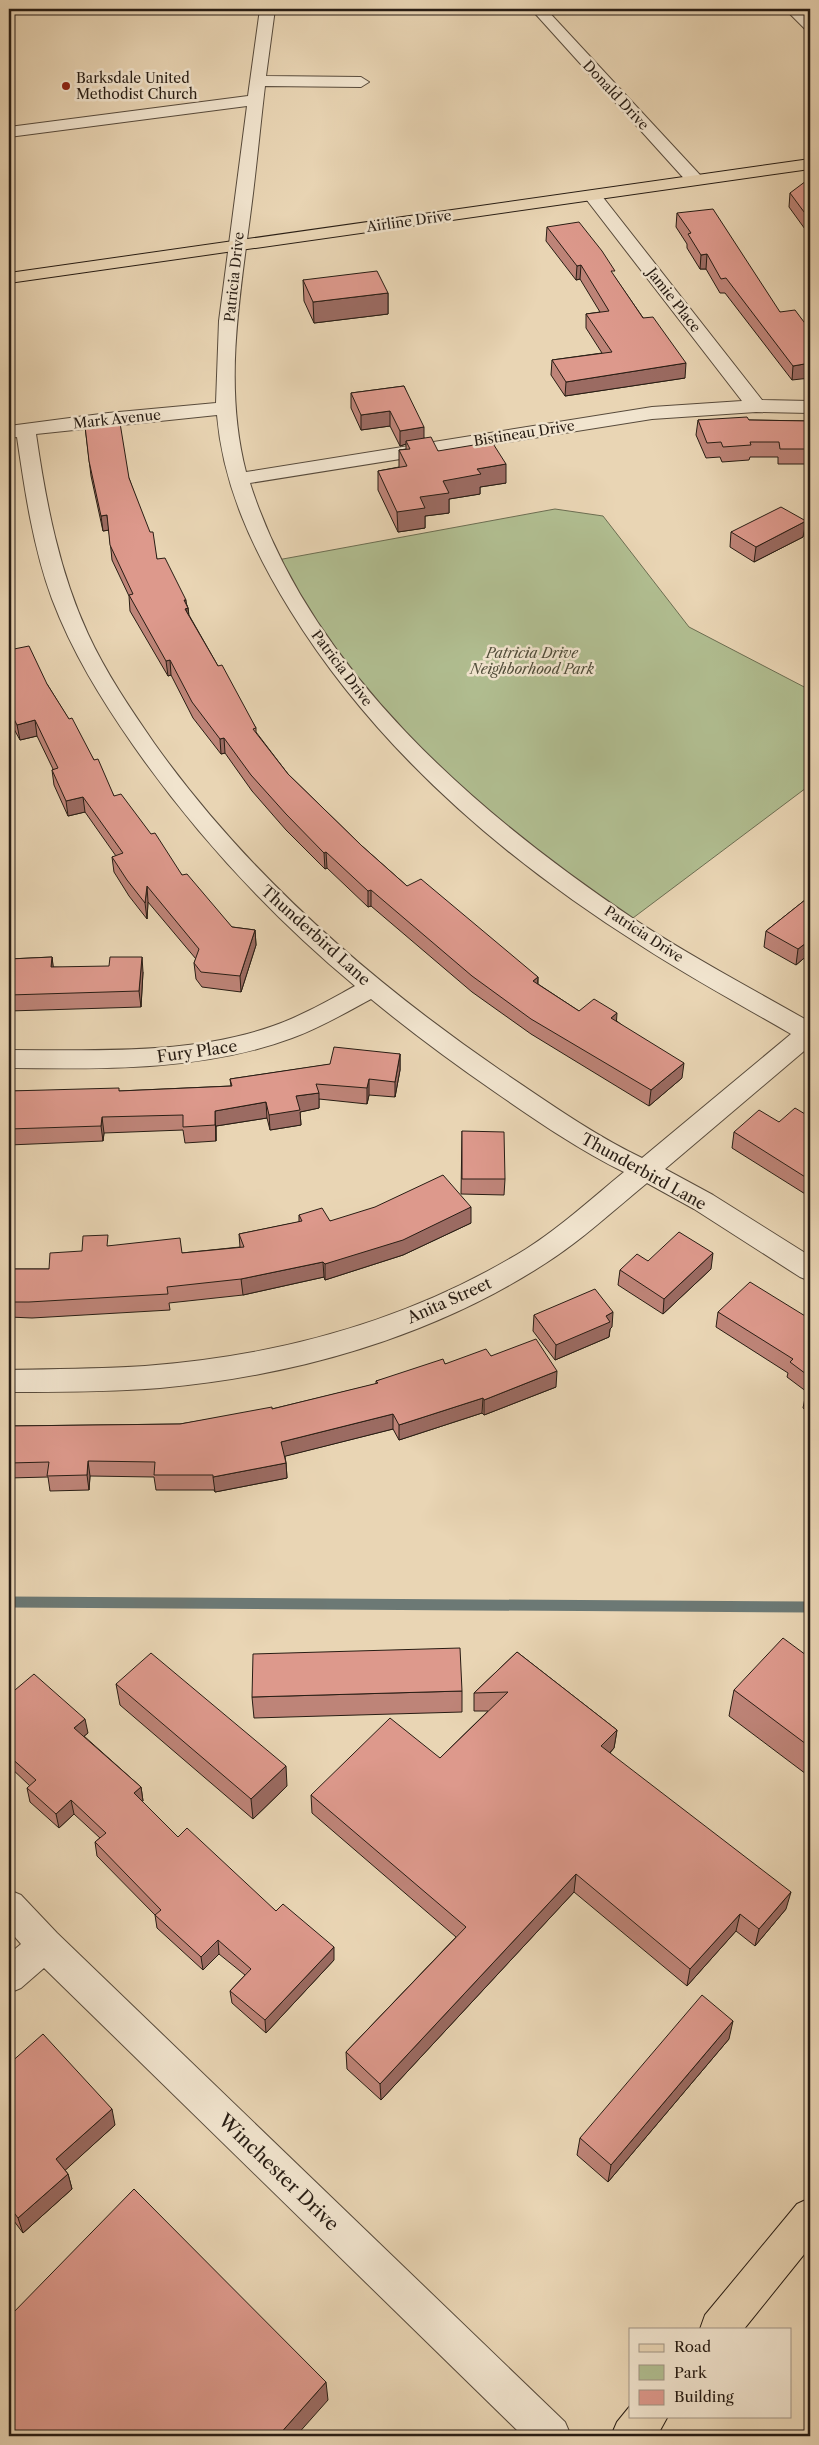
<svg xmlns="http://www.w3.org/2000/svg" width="819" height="2445" viewBox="0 0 819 2445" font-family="'Libre Caslon Text',serif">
<rect width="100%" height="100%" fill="#e9d5b4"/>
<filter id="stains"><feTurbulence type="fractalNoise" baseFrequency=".004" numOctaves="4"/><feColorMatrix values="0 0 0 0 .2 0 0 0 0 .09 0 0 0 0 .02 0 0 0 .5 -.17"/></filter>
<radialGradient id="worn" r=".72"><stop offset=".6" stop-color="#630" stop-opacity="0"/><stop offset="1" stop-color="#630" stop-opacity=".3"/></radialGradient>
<path fill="#b1be91" stroke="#6c6e52" d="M555,509L603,516L689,627L810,690V785L625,924L473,808L369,705L272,561Z"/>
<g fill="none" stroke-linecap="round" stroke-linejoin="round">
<path stroke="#6c7975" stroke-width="11" d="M9,1602L810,1607"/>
<defs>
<path id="minor" d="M260,9H275L266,76L361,77L369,82L361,87L265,86C260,128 256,173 250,217C239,302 224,387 246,472L652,407L742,401L586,199L584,195L586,191H598L762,400L810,401V413L756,412L652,419L250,483C309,669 477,814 634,919C691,957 751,988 810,1022V1046L665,1169L713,1195L810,1256V1281L800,1277L694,1209L647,1183C614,1210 582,1240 546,1263C432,1337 295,1376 160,1388C110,1392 59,1392 9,1392V1370C54,1369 100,1369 145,1366C279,1356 411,1320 526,1249C561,1227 592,1198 624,1172C579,1150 537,1121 495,1092C453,1063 411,1032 371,999C345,1013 320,1028 292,1038C203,1071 103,1069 9,1068V1050C96,1050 190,1055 273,1026C302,1016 329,1000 355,986C270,915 196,835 133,745C101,699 72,652 52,599C33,547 25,492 17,437L9,438V426L108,413L216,403L219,321L247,106L9,137V127L248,96ZM217,415C223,486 253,550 290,610C375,748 504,859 640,945C689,977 741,1005 791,1034L642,1158C592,1134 546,1101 500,1070C369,980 247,874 154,743C130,708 106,673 88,634C59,571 46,503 36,434Z
M531,9H546L701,176L703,180L701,184H689Z
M785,9H800L810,18V31L805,29Z
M9,1890L21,1895L57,1933L565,2422L571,2436H523L44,1968L21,1988L9,1993V1954L21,1944L9,1930Z"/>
<path id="major" d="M810,159V169L9,283V273Z
M810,2198V2247L744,2329H700L705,2315L797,2204Z
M630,2406V2416H668L657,2436H611L617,2422Z"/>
</defs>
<use href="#minor" stroke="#584b3c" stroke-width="2"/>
<use href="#major" stroke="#281d14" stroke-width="2"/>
<use href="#minor" fill="#f1e4ce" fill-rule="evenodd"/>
<use href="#major" fill="#e9d5b4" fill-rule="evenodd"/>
</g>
<path fill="#be8478" stroke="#281d14" d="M810,186V236L789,207L790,193Z
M677,213L780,312L810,330L792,380L725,293H720L706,269H700L687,248V244L676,227Z
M547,227L614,276L685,378L565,396L551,375L552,360L602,353L586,328V314L600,312L580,279L576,280L546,241Z
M303,280L388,293V314L314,323L304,301Z
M404,386L424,438L438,451L506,483L480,487V494L449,499V513L425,516V528L398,532L378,490V471L399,467V450L406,449V444L400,446L390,426L361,430L351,408V393Z
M698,420H749L810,421V464H778V457H750L749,460L722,462L720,457L706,458L696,435Z
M85,426L129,478L157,559L187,605L188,608L189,615L218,666L256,728V732L288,774L362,846L407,886L538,977V984L579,1011L617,1021L682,1078L649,1106L531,1034L472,992L371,906L368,907L327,868L325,869L286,830L252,791L225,753L221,754L193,718L171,675L168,676L130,611L129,596L112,560L109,530L103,531L91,476Z
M806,521L803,537L754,562L730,547L731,532Z
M9,650L47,684L94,760L114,796L182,875L232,927L255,930L256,945L241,992L202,987L196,979L194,963L196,959L148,902L147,919L129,896L114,872L112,857L116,856L85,812L68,816L54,785L52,770L53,769L37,736L20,740L9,720V693H10L9,691Z
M810,896V953L796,965L764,947L766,931Z
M52,957L53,967L143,972L141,1007L9,1011V959Z
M400,1054V1070L395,1097L369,1095L367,1104L319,1099V1108L300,1112L301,1125L270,1130L267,1118L216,1126V1141L185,1143L183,1130L104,1133L103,1141L9,1145V1091H119L231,1086L230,1079Z
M810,1117V1197L732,1148L734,1132L779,1122Z
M462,1131L505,1179L504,1195L461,1194Z
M299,1215L330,1221L471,1223L403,1255L325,1280L324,1277L243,1295L169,1303L170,1310L32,1318L9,1317V1269H49L82,1251L110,1246L182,1253L240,1247L239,1234L299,1222Z
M648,1261L711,1269L663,1314L618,1285L620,1270Z
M718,1312L810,1319V1414L803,1408L806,1393L807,1392L787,1377L788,1373L716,1327Z
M534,1315L612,1327L610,1329L609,1337L555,1360L533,1331Z
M491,1356L556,1387L484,1415L482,1413L399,1440L393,1429L285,1456L286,1463L287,1478L215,1492L214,1490H156L154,1477L90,1476L89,1490L50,1491L48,1477L9,1478V1426L180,1424L272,1409L376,1384V1381L445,1364Z
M517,1652L617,1730L614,1748L610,1753L786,1909L755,1946L736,1931L687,1986L574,1892L381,2100L347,2069L346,2052L456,1937L312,1813L311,1795L440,1758L488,1711H474V1693Z
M810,1658V1777L729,1716L734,1690Z
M116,1684L287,1786L253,1819L120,1705Z
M462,1691V1712L254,1718L252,1697Z
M9,1695L88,1733L84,1736L141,1787L143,1801L142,1802L178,1837L276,1911L334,1960L266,2033L232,2003L230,1991L245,1975L219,1954L203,1970L157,1928L155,1915L97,1856L95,1842L100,1838L74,1814L59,1828L30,1802L27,1788L30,1786L9,1766Z
M729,2039L608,2182L577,2155L580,2138Z
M9,2064L115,2125L65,2170L68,2174L72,2189L23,2233L14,2221L9,2226Z"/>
<path fill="#9b6b62" stroke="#281d14" d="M707,254L706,269H700L701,255Z
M581,265L580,279L576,280L577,266Z
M388,293V314L314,323L313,302Z
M686,363L685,378L565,396L566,382Z
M810,363V378L792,380L793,366Z
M390,411V426L361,430V415Z
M424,427V442L406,441V444L400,446V431Z
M506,464V483L480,487V494L449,499V513L425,516V528L398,532L397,512L443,481L477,469Z
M107,515L109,530L103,531L101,516Z
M806,521L803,537L754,562L756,547Z
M184,600H186L187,609L188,608L189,624Z
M9,603L11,618L9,619Z
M170,660L171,675L168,676L166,661Z
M35,720L37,736L20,740L17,725Z
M224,738L225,753L221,754L220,739Z
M83,797L85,812L68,816L66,801Z
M326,852L327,868L325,869L324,853Z
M147,886L148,902L147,919L145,903Z
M371,890V906L368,907V891Z
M255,930L256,945L241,992L240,976Z
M810,940V953L796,965L798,949Z
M52,957L54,973L51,967Z
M142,957L143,972L141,1007L139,991Z
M538,977L537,993L533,981Z
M617,1013L616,1028L611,1018Z
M400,1054V1070L395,1097V1082Z
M684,1063L682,1078L649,1106L651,1090Z
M369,1079V1095L367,1104V1088Z
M319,1093V1108L300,1112L301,1125L270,1130L269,1115L296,1096Z
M266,1102L267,1118L216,1126V1141L215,1111Z
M102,1117L104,1133L103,1141L101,1126Z
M471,1207V1223L403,1255L325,1280V1264Z
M713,1253L711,1269L663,1314L664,1299Z
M323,1262L324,1277L243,1295L241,1279Z
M613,1312L612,1327L610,1329L609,1337L555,1360L556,1345L606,1316Z
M557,1371L556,1387L484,1415V1400Z
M483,1398L482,1413L399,1440V1425Z
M393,1414V1429L282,1457L281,1442Z
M88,1461L90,1476L89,1490L87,1475Z
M286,1463L287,1478L215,1492L213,1477Z
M85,1719L88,1733L77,1742L74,1728Z
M617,1730L614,1748L599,1764L601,1746Z
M286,1766L287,1786L253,1819L251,1799Z
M141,1787L143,1801L136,1807L134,1793Z
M71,1800L74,1814L59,1828L56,1814Z
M576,1874L574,1892L381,2100L380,2084Z
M791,1892L786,1909L755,1946L759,1929Z
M740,1914L736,1931L687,1986L690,1969Z
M218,1940L219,1954L203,1970L201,1957Z
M334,1947V1960L266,2033L265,2020Z
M733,2021L729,2039L608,2182L611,2165Z
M112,2109L115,2125L60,2175L56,2159Z
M68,2174L72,2189L23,2233L18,2218Z
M9,2206L14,2221L9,2226Z
M326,2382L328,2400L296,2436H278Z"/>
<path fill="#dd998c" stroke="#281d14" d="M806,181L810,186V220L790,193Z
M713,209L780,312L795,310L810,330V363L793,366L726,278L721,279L707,254L701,255L688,234L691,233L677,213Z
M579,222L602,251L615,271H611L643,318L653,317L686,363L566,382L552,360L612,352L586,314L609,311L581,265L577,266L547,227Z
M377,271L388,293L313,302L303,280Z
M404,386L424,427L400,431L390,411L361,415L351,393Z
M747,417L749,420L810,421V449H780L779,442H750L751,445L723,447L721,442L707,443L698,420Z
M120,423L129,478L150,532H153L157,559L165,558L186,600H184L188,608L185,609L218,666L222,665L256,728L253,729L288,774L362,846L407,886L421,879L538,977L533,981L579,1011L594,999L617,1013L611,1018L684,1063L651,1090L531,1019L472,976L371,890L368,891L326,852L324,853L286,814L251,775L224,738L220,739L192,702L170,660L166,661L129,595L133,594L110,545L107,515L101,516L89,461L85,426Z
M431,437L438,451L492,442L506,464L477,469L481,474L443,481L449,493L420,497L425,508L397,512L378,471L407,466L399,450L410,449L406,441Z
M781,507L806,521L756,547L731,532Z
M29,646L47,684L69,719L72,718L94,760L98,759L114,796L121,794L151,834L155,833L182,875L187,874L232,927L255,930L240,976L201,972L194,963L199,949L147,886L145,903L127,880L112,857L123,853L83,797L66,801L52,770L58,768L35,720L17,725L9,709V693L14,692L9,680V650Z
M810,896V940L798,949L766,931Z
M52,957L51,967L109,966L110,957H142L139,991L9,995V959Z
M334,1047L400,1054L395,1082L369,1079L367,1088L316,1084L319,1093L296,1096L300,1110L269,1115L266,1102L215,1111V1125L183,1127V1115L102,1117L101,1126L9,1129V1091L119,1088V1091L232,1086L230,1079L330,1064Z
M795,1108L810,1117V1180L734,1132L759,1110L779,1122Z
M462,1131L504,1132L505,1179H462Z
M443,1175L471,1207L403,1240L325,1264L323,1262L241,1279L167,1287L168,1294L29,1302H9V1269H49L50,1253L82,1251L83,1236L108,1235L107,1246L180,1238L182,1253L244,1247L239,1234L302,1221L299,1215L322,1208L330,1221L375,1207Z
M679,1232L713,1253L664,1299L620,1270L637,1254L648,1261Z
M750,1282L810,1319V1377L790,1362L793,1359L718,1312Z
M595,1289L613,1312L606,1316L610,1322L556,1345L534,1315Z
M536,1339L557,1371L484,1400L483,1398L399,1425L393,1414L281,1442L286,1463L213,1477V1475H154L155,1462L88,1461L87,1475L47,1476L49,1462L9,1463V1426L180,1424L272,1407V1409L378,1383L376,1381L443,1359L445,1364L486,1349L491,1356Z
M810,1390V1396L806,1393Z
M783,1638L810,1658V1747L734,1690Z
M460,1648L462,1691L252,1697L253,1654Z
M517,1652L617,1730L601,1746L791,1892L759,1929L740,1914L690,1969L576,1874L380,2084L346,2052L466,1927L311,1795L390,1718L440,1758L508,1692L474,1693Z
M151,1653L286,1766L251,1799L116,1684Z
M34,1674L85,1719L74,1728L141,1787L134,1793L178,1837L187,1828L276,1911L283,1904L334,1947L265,2020L230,1991L251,1969L218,1940L201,1957L155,1915L161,1910L95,1842L106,1833L71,1800L56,1814L27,1788L36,1780L9,1756V1695Z
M702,1995L733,2021L611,2165L580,2138Z
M43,2034L112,2109L56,2159L68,2174L18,2218L9,2206V2064Z
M134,2189L326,2382L278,2436H9V2317Z"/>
<circle fill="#8f2418" stroke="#f1e4ce" stroke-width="2" cx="66" cy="86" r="5"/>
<g text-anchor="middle" stroke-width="5" stroke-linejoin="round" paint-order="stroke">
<g font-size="14" fill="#281d14" stroke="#f1e4ce" text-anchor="start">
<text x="76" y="83">Barksdale United<tspan x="76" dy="16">Methodist Church</tspan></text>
</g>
<g font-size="14" fill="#281d14" stroke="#f1e4ce">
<text transform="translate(616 95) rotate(47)" y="5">Donald Drive</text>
<text transform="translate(409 221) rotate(-8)" y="5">Airline Drive</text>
<text transform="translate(234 277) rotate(-84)" y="5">Patricia Drive</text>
<text transform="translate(674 300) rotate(52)" y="5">Jamie Place</text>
<text transform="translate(117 419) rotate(-6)" y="5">Mark Avenue</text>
<text transform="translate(524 433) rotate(-9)" y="5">Bistineau Drive</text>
<text transform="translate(342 668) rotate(53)" y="5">Patricia Drive</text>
<text transform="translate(644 934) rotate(33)" y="5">Patricia Drive</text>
</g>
<g font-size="14" font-style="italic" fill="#514d3a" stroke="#f1e4ce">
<text x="532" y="658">Patricia Drive<tspan x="532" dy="16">Neighborhood Park</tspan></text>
</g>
<g font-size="16" fill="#281d14" stroke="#f1e4ce">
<text transform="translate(316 935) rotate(42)" y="6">Thunderbird Lane</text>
<text transform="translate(197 1051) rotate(-8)" y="6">Fury Place</text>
<text transform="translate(644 1171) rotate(29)" y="6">Thunderbird Lane</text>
<text transform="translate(449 1300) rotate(-24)" y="6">Anita Street</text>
</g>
<g font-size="19" fill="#281d14" stroke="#f1e4ce">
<text transform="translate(279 2172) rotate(44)" y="7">Winchester Drive</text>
</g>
</g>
<rect width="819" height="2445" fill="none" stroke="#e9d5b4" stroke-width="30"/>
<rect x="10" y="10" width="799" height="2425" fill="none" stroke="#281d14" stroke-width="2.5"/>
<rect x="15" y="15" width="789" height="2415" fill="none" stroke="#281d14"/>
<rect x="629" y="2328" width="162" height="90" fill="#f1e4ce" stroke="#a19484"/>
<rect x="639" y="2344" width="25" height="8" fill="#e9d5b4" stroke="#a19484"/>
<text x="674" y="2352" font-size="15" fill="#281d14">Road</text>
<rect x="639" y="2365" width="25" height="15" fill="#b1be91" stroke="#a19484"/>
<text x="674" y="2378" font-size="15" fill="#281d14">Park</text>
<rect x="639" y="2390" width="25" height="15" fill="#dd998c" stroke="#a19484"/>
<text x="674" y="2402" font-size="15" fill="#281d14">Building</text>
<rect width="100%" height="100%" filter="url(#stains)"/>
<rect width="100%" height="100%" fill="url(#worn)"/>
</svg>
